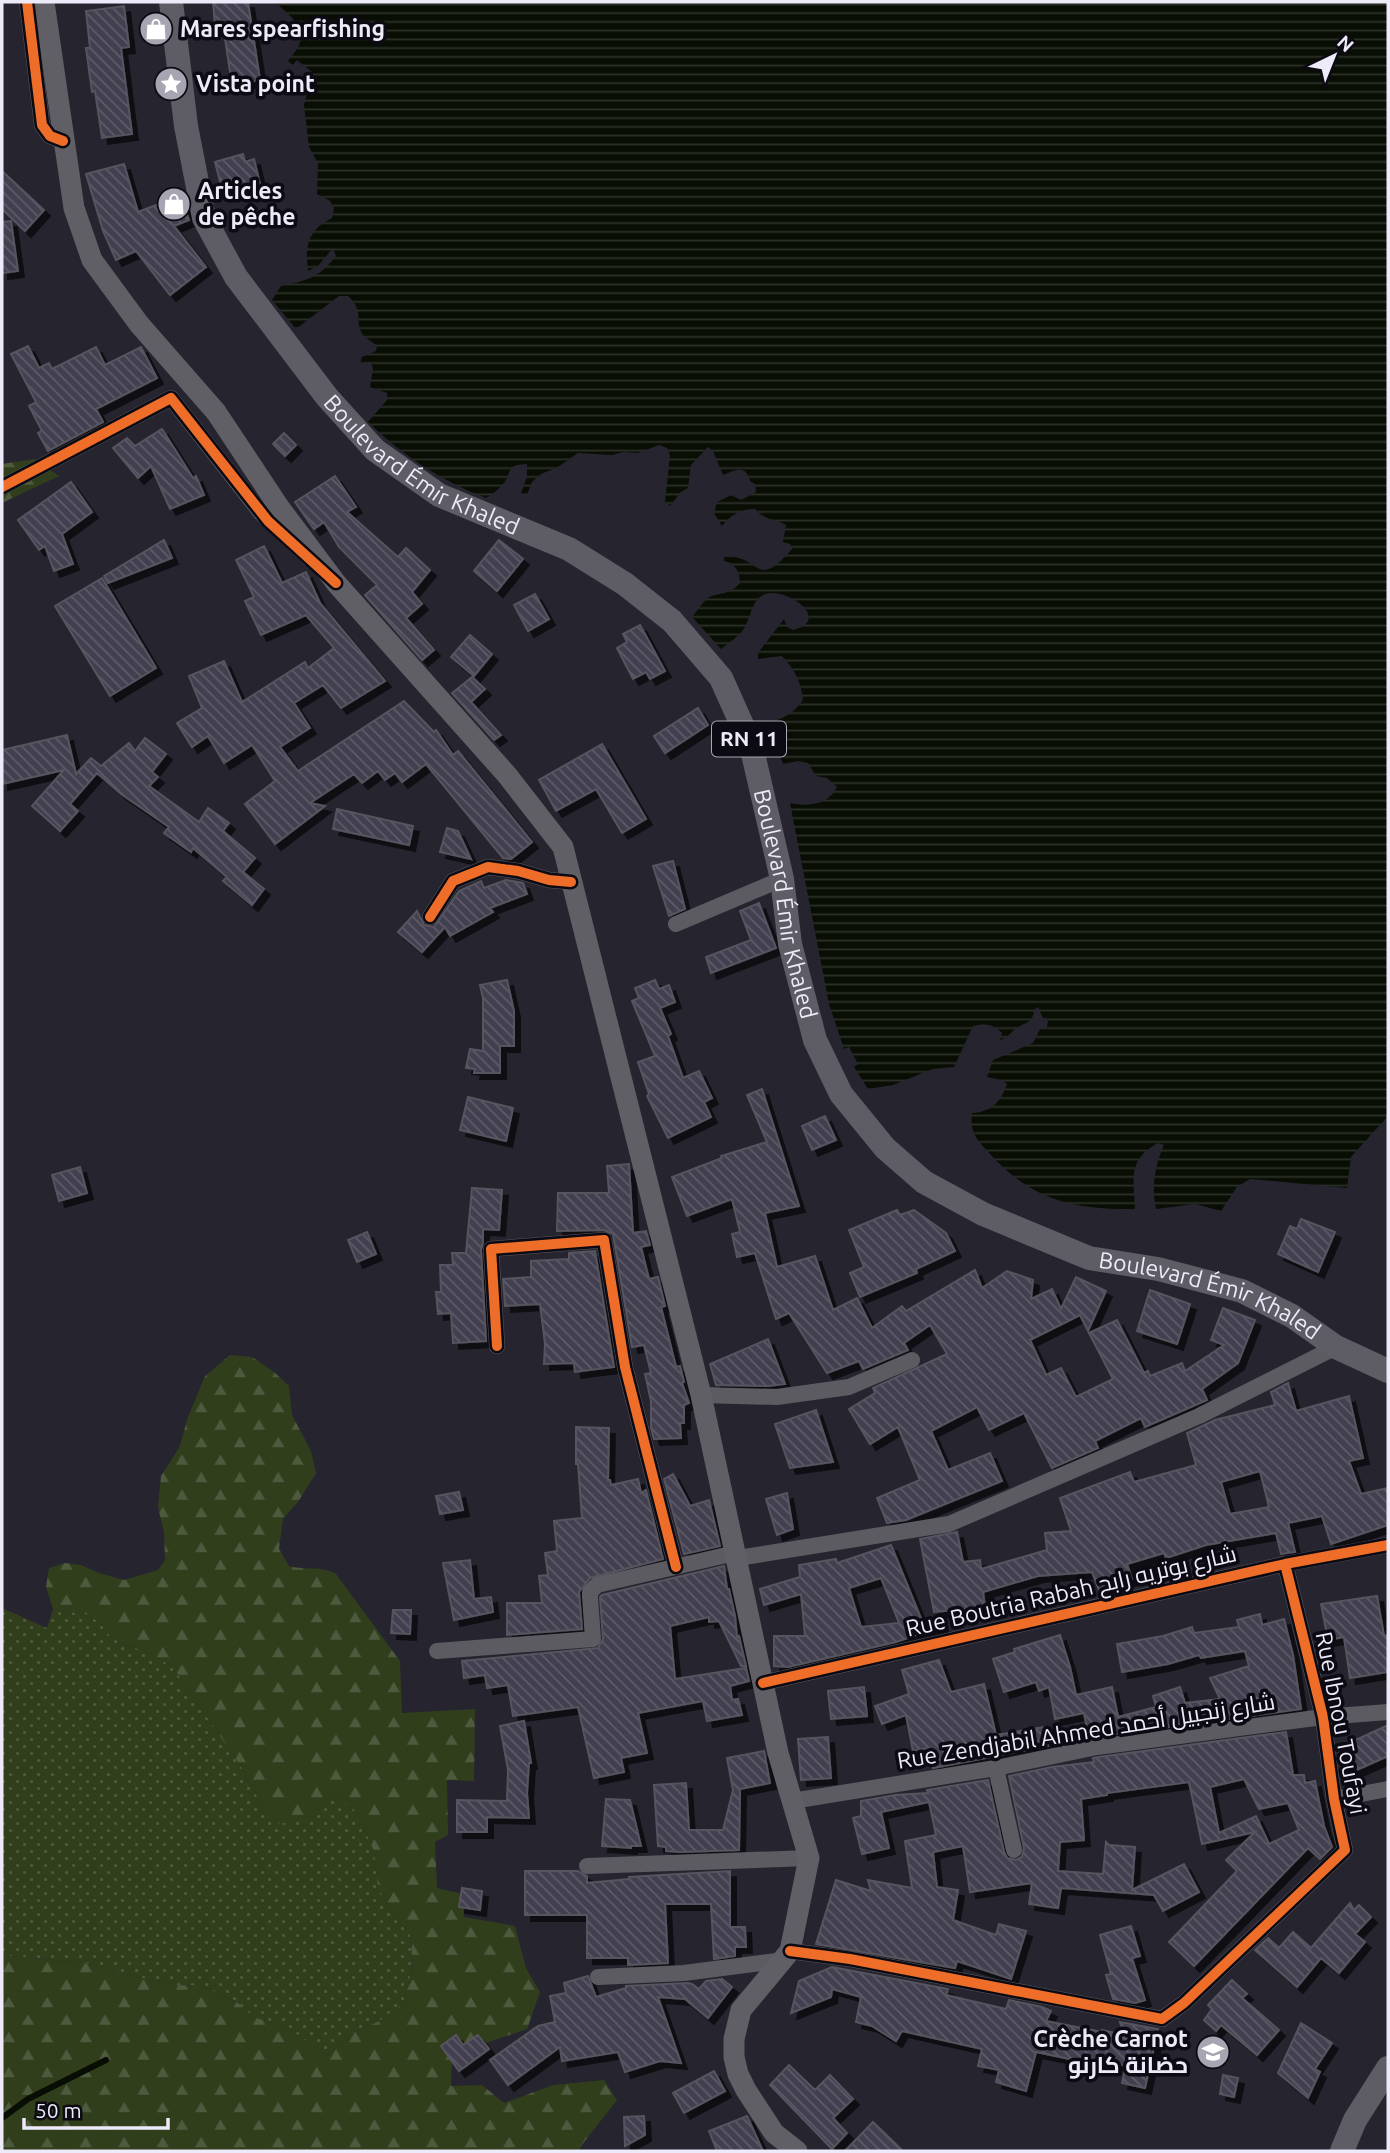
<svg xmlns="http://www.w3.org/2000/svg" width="1390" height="2153" viewBox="0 0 1390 2153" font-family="Ubuntu,Cairo,sans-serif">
<defs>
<pattern id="grass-dots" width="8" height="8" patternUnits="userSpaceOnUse" patternTransform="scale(1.75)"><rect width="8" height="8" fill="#303e1c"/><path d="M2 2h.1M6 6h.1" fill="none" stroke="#4e5a3e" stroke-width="1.8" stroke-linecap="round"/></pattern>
<pattern id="forest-firs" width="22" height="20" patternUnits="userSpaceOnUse" patternTransform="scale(1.75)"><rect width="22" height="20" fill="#303e1c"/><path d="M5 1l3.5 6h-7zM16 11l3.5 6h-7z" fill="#4e5a3e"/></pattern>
<pattern id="water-rules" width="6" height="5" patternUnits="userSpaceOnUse" patternTransform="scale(1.75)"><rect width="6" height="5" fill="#080e04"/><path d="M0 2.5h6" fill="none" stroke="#2c3129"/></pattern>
<pattern id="building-back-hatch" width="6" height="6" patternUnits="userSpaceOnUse" patternTransform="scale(1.75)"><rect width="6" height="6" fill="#433f50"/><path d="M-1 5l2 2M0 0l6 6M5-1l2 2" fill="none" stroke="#5e5b6a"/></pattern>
<filter id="shadow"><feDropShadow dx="6" dy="6" stdDeviation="0" flood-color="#0009"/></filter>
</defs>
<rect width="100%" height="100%" fill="#26242f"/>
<path fill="url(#grass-dots)" d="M2,1608L47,1628L53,1609L90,1615L102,1625L111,1637L127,1646L143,1650L172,1666L240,1765L266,1813L306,1819L321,1803L335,1794L357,1812L374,1851L378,1887L390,1910L410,1935L413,1966L403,2003L380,2021L355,2031L327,2056L287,2027L253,2017L238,2003L203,1986L177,1985L136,1977L94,1964L9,1956L2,1951Z"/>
<path fill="url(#forest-firs)" d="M34,459L59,476L2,503V464Z
M230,1355L252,1357L274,1372L289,1386L292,1415L311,1451L316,1473L298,1502L283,1519L279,1549L289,1566C308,1571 319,1565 336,1574L400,1661L402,1713L475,1709L474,1781L447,1780L448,1835L435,1842L437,1888L463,1894L464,1917L515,1926L526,1968L540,1992L527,2029L483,2044L452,2058L451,2086L482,2085L504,2103L553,2085L604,2080L617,2100L581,2146L579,2151H2V1951L9,1956L94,1964L136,1977L177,1985L203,1986L238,2003L253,2017L287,2027L327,2056L355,2031L380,2021L403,2003L413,1966L410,1935L390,1910L378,1887L374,1851L357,1812L335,1794L321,1803L306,1819L279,1824L266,1813L240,1765L172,1666L143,1650L127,1646L111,1637L102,1625L90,1615L53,1609L46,1587L49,1568L65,1563L81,1565L99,1573L124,1580L158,1570L165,1560L164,1533L158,1507L161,1476L179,1448L188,1417L205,1376Z"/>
<path fill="url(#water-rules)" d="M275,2H1388V1116L1351,1157L1347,1188L1250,1179L1237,1187L1221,1211L1195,1204L1156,1209C1151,1188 1155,1165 1164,1145L1158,1143C1127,1160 1134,1179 1135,1209C1075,1210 1033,1201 991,1155C978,1141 969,1133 972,1113C991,1112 1001,1102 1007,1084L1001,1080L987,1077L993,1060L1033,1043L1040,1029L1047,1027L1048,1019L1043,1018L1038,1007L1034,1010C1033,1025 1023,1022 1014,1030C1008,1035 1008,1038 1000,1040L1002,1033C993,1024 985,1023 973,1026L954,1067L933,1069L893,1085L868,1089L854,1067L858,1064L849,1047L844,1049L829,1004L790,803C807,807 829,805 837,787L827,778L816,776L808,763L798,761L783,764L767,723C783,719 793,714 803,700C801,682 795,670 782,656L758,659V653L784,619L787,627L793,630C833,620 787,587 765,594C752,599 751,616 745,627C740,636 730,642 721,649L692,617C697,611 702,603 708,598C720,591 727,597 740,583C740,572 735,563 724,561V557C761,553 754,593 792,549L790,544L783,542L786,525C774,518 764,520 755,509C740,509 731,515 722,526L714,513L717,502L731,495L741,500L756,492L755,484L750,481C746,464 735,470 723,475L713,451L708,447L691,465L688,488L681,492L670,506L665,502L670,455L667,448L659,445L638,453L624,452L612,455L578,453L558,467L541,474L532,482L527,495L521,493L527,477V464C506,465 513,469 504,483C499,489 493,494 486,498C441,481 402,455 368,422L387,400V393L370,387L373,369L371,362L360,363L362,357L376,351L377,345C345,328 370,316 348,296H339L296,329L272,300L281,286C306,281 319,278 336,256L333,248L318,266L308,271C305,247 307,230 332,218L334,208L330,201L317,194L318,163L309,147L304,105L312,72L297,60L293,65L288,61C313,32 299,24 275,2Z"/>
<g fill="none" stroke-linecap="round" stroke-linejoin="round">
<path stroke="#080e04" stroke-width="6" d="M2,2118L28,2099L106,2060"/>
</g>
<path fill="url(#building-back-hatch)" stroke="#56545e" stroke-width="2" fill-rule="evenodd" filter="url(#shadow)" d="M213,2H248L260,80L232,85L223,25H215Z
M124,6L129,47L121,48L132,134L102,138L95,91L92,92L86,48H90L86,11Z
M243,154L245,162L254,159L260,184L223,193L215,162Z
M124,164L138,212L180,196L189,220L174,226L206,267L170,295L136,251L116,260L103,231L86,174Z
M2,171L44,210L25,231L2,209Z
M11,221L18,271L2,273V222Z
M28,346L39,368L49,363L52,369L96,347L105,365L141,347L157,378L96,409L103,422L48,451L38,433L42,431L29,406L36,402L11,354Z
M162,429L193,478L196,476L204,495L170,509L151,466L138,478L113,448L127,438L135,446Z
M284,433L296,445L285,456L273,444Z
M335,476L356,507L347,512L398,557L406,548L430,570L412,592L422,604L406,618L434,650L422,660L365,595L377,585L339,547L324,522L314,529L295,502Z
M71,482L92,512L62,534L73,564L54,571L45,546L39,550L18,520Z
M164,540L172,558L108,583L104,576Z
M499,540L523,559L497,591L474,571Z
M264,546L282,583L306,572L320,603L385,681L341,708L323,685L294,703L310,728L280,747L298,771L404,701L434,732L436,730L453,755L458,751L532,842L511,859L503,858L426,764L402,782L395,773L385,780L378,771L362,783L354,774L310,803L325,806L275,844L245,804L275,781L252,745L224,763L208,736L192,747L177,723L202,708L189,676L224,661L242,702L305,662L308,668L334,648L306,615L261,635L245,601L254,597L236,560Z
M102,578L156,668L110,696L55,606Z
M535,594L549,619L528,631L514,605Z
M640,625L665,671L650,679L646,672L633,679L617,648L627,642L623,634Z
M470,635L492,654L474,676L451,657Z
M472,677L485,689L471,702L501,735L494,740L452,693Z
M698,708L708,725L665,753L654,736Z
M67,735L76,774L91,758L101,766L129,743L135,751L145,738L166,754L152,772L158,777L149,786L199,822L208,808L229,823L223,831L255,858L243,872L264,889L252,905L223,881L227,877L193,848L191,852L164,833L169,827L121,794L97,773L70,804L78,811L60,831L32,806L64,770L2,784V750Z
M602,744L646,819L622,833L596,789L556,811L539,780Z
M337,809L413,826L409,845L333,829Z
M447,828L458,831L471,859L440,852Z
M673,861L685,909L669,916L653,866Z
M506,880L523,883L527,894L490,908L493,912L450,936L445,927L422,952L398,932L417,911L424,925L434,927L459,891L481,881L484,888Z
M759,903L776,948L711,973L706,957L751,940L740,911Z
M507,980L514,1011V1046H500V1073H474L475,1069L466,1068L470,1049L483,1051V998L480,985Z
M655,980L659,989L669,985L675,1002L660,1008L671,1034L668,1036L683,1078L699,1071L712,1098L704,1102L711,1117L668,1138L647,1096L649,1094L638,1062L655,1056L632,1001L639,998L635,988Z
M762,1089L799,1206L765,1213L777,1267L815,1256L833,1310L857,1298L872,1328L902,1306L906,1311L975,1270L982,1288L1007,1271L1033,1280L1031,1299L1052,1289L1061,1309L1076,1277L1106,1291L1088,1331L1080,1315L1030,1340L1046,1375L1061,1368L1076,1397L1113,1379L1089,1333L1117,1320L1144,1373L1148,1371L1150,1376L1182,1363L1185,1371L1224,1345L1211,1340L1223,1308L1255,1320L1238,1363L1202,1389L1207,1400L1145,1427L1141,1418L1095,1441L1098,1448L1052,1468L1024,1413L989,1430L977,1407L931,1431L948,1470L990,1453L1002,1481L906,1520L887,1523L877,1498L920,1480L898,1427L870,1444L849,1409L875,1393L873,1388L947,1354L930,1325L904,1343L908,1350L863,1369L859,1361L827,1373L789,1313L776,1319L755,1253L737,1257L732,1234L740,1232L732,1199L687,1216L672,1177L722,1158L721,1156L767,1142L747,1095Z
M468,1097L513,1108L506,1141L460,1130Z
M825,1116L836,1140L812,1150L802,1126Z
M629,1164L633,1233L646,1231L650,1245L641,1247L649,1279L658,1277L665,1306L661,1307L676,1367L680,1366L684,1382L682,1383L689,1403L684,1405V1423H680L681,1438L654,1439L651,1428V1401L645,1374L651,1373L644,1345L632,1347L613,1234L604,1230L557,1231L558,1193H609L607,1166Z
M80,1167L87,1193L59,1201L52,1175Z
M472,1188L502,1190L499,1230L483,1229V1242L481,1250L486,1341L453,1343L451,1313L438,1314L436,1292H441L440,1265H453L452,1253H466Z
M897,1210L900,1215L914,1210L946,1233L955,1251L916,1269L917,1273L860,1297L850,1273L864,1267L849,1230Z
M1301,1219L1335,1232L1318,1272L1278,1254L1290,1226L1297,1229Z
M367,1232L376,1254L357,1262L348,1240Z
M595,1251L614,1367L575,1372L574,1363L544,1364L545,1344L540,1304L505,1306L503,1279L531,1277V1261L569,1259V1253Z
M1150,1290L1190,1304L1177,1344L1137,1331Z
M768,1339L785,1384L768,1386L716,1385L710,1364Z
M1288,1383L1296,1411L1349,1396L1363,1458L1349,1461L1361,1494L1388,1488V1525L1331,1544L1322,1516L1288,1523L1295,1552L1281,1554L1276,1533L1206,1545L1166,1558L1164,1553L1127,1564L1132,1579L1099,1590L1092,1572L1038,1576L983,1592L985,1607L934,1612L920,1539L957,1532L963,1562L980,1560L981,1569L1047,1550L1045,1533L1071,1531L1060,1498L1130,1472L1134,1482L1196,1465L1187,1433L1215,1420L1275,1405L1271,1392ZM1260,1471L1269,1507L1230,1514L1221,1482Z
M816,1410L833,1462L790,1468L775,1424Z
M576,1427L609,1428L608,1480H610L611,1485L638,1479L641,1493L646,1490L663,1559L590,1578L579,1592L582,1629L507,1635V1603H542L539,1576L548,1575L545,1553L557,1551L554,1521L582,1518L578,1464H576Z
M673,1474L690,1506L709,1500L720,1546L684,1554L664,1479Z
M459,1492L463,1510L440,1514L436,1496Z
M787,1493L793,1529L777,1535L766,1499Z
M891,1545L922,1621L941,1620L942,1626L896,1642L788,1667L774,1666V1636H805L801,1594L764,1605L760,1589L800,1577L799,1565L836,1559L837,1563ZM881,1578L899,1623L861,1627L849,1588Z
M470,1560L474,1599L491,1597L493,1612L454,1620L443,1563Z
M724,1566L727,1589H729L735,1616L737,1637L739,1636L746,1666H741L719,1621L709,1622V1617L670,1626L675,1679L746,1668L749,1681L730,1686L732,1700L738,1699L742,1715L707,1721L703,1701L638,1713L647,1753L621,1758L624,1772L594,1778L578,1707L513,1716L508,1685L487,1688L485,1675L464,1678L462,1661L598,1648L603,1639L600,1597L602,1595Z
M1377,1596L1384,1636L1388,1635V1672L1350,1678L1344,1637L1328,1640L1321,1604Z
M393,1610H411L410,1634L391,1633Z
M1260,1614L1262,1625L1284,1619L1293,1655L1301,1709L1089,1738L1084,1713L1055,1719L1049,1687L1039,1691L1036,1682L1004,1692L993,1659L1015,1652L1014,1649L1060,1635L1070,1667L1076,1695L1112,1687L1118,1717L1156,1707L1153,1696L1180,1687L1185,1703L1220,1699L1210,1678L1249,1666L1245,1651L1201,1658L1199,1655L1168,1664L1122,1672L1117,1644L1163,1636L1192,1627L1194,1633L1239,1627L1237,1620Z
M939,1660L951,1692L984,1684L996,1735L1045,1727L1048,1746L933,1768L929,1748L913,1751L906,1715L882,1724L875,1706L909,1694L902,1670Z
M864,1687L867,1716L831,1719L828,1691Z
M524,1721L531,1763H529L527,1793L529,1818L487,1817V1832H457V1800L507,1801L508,1770L500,1726Z
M1388,1725V1756L1343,1776L1338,1748Z
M1286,1732L1293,1775H1304L1305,1783L1315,1781L1324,1826L1332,1847L1320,1859L1308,1848L1194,1966L1169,1942L1237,1871L1226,1860L1255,1832L1202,1844L1189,1782L1107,1793V1795L1081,1799L1084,1840L1060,1842L1058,1871L1103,1874L1106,1842L1109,1845L1135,1847L1132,1890L1184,1864L1199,1892L1163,1911L1154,1895L1061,1888L1058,1908L1029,1904L1032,1883L970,1892L963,1846L933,1852L937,1887L958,1890L953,1920L996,1935L999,1924L1026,1931L1011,1979L957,1961L955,1968L816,1944L836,1880L871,1891L868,1880L912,1888L905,1841L936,1835L929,1802L881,1812L889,1848L862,1854L853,1818L861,1816V1801L895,1795L928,1793L927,1790L988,1780L1004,1852L1007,1858L1016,1860L1022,1857L1024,1848L1009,1776L1052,1767L1094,1762L1093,1758L1099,1757ZM1244,1779L1259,1809L1288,1803L1299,1830L1269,1844L1256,1816L1219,1833L1210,1787Z
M828,1737L831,1778L801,1780L798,1739Z
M764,1751L770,1783L740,1789L739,1850L681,1852L666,1851V1847L658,1846L654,1785L686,1783L689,1830H723L733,1790L727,1758Z
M606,1799L630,1800L641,1846H631V1848L602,1846Z
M525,1871H578L587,1876V1883L629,1879V1877L730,1871V1927H745L746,1947H735V1956L714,1959L711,1904H665L668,1963L628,1965V1958H587V1915H525Z
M462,1888L482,1891L480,1910L459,1907Z
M1350,1903L1354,1910L1359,1905L1371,1917L1355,1934L1365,1942L1339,1973L1321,1958L1297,1987L1255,1950L1268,1938L1279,1948L1293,1932L1311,1948Z
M1131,1926L1140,1956L1132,1958L1145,2000L1135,2003L1113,1999L1106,1975L1111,1974L1100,1935Z
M832,1967L948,1989L946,1995L1006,2009L1009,2000L1042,2007L1051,2011L1046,2021L1102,2032V2030L1124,2035L1120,2022L1158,2029L1145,2088L1122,2083L1126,2066L1095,2059L1094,2064L1036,2052L1026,2091L996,2082L999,2070L978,2066L982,2049L902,2031L896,2041L872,2026L856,2022L861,1997L832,1989L831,1997L791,2013L799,1981Z
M588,1976L596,1997L626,1988V1986L688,1983L692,1984L699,1989L706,1981L722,1979L732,1987L708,2018L685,1999L658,1997L681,2063L660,2061L625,2072L618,2052L562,2061L560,2047L508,2085L490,2060L538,2026L555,2022L550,1996L566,1993L564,1983Z
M1232,1980L1247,1994L1242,1998L1279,2030L1257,2055L1221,2025L1216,2031L1204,2020L1212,2009L1208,2005Z
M1301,2023L1332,2043L1315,2069L1320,2072L1308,2098L1278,2073Z
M456,2035L463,2045L478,2035L489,2049L459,2071L441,2046Z
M789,2065L815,2090L830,2075L853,2099L833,2118L847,2133L832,2149L770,2085Z
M714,2071L725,2091L684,2113L673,2093Z
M1223,2075L1238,2078L1234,2097L1220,2094Z
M644,2116L645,2135L625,2146L624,2117Z
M747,2116L763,2151H717L709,2131Z
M873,2122L903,2151H845Z"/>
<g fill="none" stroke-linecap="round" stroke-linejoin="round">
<path stroke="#5c5b61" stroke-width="16" d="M27,2L42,125L50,136L63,141
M2,487L171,398L261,513L309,558
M430,917L453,881L488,867L518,871L549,880L571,882
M676,924L782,879
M497,1346L491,1249L604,1240L625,1367L676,1567
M701,1395L777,1397L849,1387L912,1360
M738,1558L949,1524L1199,1416L1336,1347
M437,1651L593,1639L590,1597V1592L597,1585L735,1553
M763,1683L1285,1564L1388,1545
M996,1768L1014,1850
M1334,1799L1388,1789
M792,1801L996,1768L1097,1747L1323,1717L1388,1712
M587,1866L809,1858
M790,1951L850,1959L1162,2019L1184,2003L1345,1850L1334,1799L1323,1717L1285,1564
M598,1977L684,1973L784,1960"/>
<path stroke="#605f65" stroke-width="21" d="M44,2L74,208L92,260L139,324L216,412L279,507L336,583L507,775L563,847L701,1395L778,1753L809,1858L790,1951L741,2010L734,2039V2057L738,2074L746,2090L774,2133L797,2151"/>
<g stroke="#5e5c65" stroke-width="24">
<path id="s1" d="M171,2L186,126L204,218L236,277L327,397L375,450L439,495L569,549L625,584L672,621L721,678L751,745L782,879L790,944L815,1040L841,1094L885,1148L924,1182L983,1214L1089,1258L1158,1269L1242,1291L1292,1316L1336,1347L1388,1371"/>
<path d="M1342,2151L1355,2120L1388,2068"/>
</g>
<defs>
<path id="cycleway" d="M27,2L42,125L50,136L63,141
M2,487L171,398L268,521L336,583
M430,917L453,881L488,867L518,871L549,880L571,882
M497,1346L491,1249L604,1240L625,1367L676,1567
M763,1683L1285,1564L1388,1545
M790,1951L850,1959L1162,2019L1184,2003L1345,1850L1334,1799L1323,1717L1285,1564"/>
</defs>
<use href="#cycleway" stroke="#0c0a13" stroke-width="15"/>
<use href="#cycleway" stroke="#ee6e29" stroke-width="10"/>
</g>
<defs>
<symbol id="shop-disc" viewBox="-11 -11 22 22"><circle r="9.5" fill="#a7a5b2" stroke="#0c0a13"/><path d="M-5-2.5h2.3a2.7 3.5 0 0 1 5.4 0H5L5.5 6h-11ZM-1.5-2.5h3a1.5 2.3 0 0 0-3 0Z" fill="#fff"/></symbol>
<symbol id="sight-disc" viewBox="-11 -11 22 22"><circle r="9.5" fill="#a7a5b2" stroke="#0c0a13"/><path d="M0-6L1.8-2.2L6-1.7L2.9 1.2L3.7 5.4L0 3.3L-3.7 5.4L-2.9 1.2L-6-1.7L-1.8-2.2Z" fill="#fff"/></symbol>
<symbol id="school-disc" viewBox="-11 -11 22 22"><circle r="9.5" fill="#a7a5b2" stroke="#0c0a13"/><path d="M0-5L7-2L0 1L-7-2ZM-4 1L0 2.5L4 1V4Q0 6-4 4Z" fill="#fff"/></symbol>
</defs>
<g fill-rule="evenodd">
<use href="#shop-disc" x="137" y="10" width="38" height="38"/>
<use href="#sight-disc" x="152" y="65" width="38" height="38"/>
<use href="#shop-disc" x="155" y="185" width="38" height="38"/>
<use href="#school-disc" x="1194" y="2033" width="38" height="38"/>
</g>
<g text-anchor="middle" stroke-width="7" stroke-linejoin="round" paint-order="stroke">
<rect fill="#0c0a13" stroke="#aaa8b4" stroke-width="2" x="712" y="721.5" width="74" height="35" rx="5"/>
<g font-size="21" font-weight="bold" fill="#edebf9">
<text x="749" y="746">RN 11</text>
</g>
<g font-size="23" font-weight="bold" fill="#edebf9" stroke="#0c0a13" text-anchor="start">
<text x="180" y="37">Mares spearfishing</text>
<text x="196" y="92">Vista point</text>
<text x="198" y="199">Articles<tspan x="198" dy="26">de pêche</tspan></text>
<text x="1188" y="2047" text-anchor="end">Crèche Carnot<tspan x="1188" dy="26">حضانة كارنو</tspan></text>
</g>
<g font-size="23" fill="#edebf9" stroke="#0c0a13">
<text dy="8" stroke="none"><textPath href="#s1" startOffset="555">Boulevard Émir Khaled</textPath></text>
<text dy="8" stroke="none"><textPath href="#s1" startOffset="1164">Boulevard Émir Khaled</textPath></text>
<text dy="8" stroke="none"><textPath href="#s1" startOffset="1794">Boulevard Émir Khaled</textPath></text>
<text transform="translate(1071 1591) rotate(-13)" y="8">Rue Boutria Rabah شارع بوتريه رابح</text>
<text transform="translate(1341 1723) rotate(79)" y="8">Rue Ibnou Toufayi</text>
<text transform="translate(1086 1731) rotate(-9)" y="8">Rue Zendjabil Ahmed شارع زنجبيل أحمد</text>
</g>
</g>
<rect width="1390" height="2153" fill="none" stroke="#edebf9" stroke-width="7"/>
<g transform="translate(1334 56) rotate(43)" stroke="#0c0a13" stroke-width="5" paint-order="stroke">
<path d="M0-5L12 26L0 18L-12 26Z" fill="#edebf9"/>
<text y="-10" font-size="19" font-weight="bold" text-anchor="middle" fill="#edebf9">N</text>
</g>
<path d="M24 2118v10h144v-10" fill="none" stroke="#edebf9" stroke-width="3.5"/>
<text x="35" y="2118" font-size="21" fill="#edebf9" stroke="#0c0a13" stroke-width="5" paint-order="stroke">50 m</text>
</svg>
